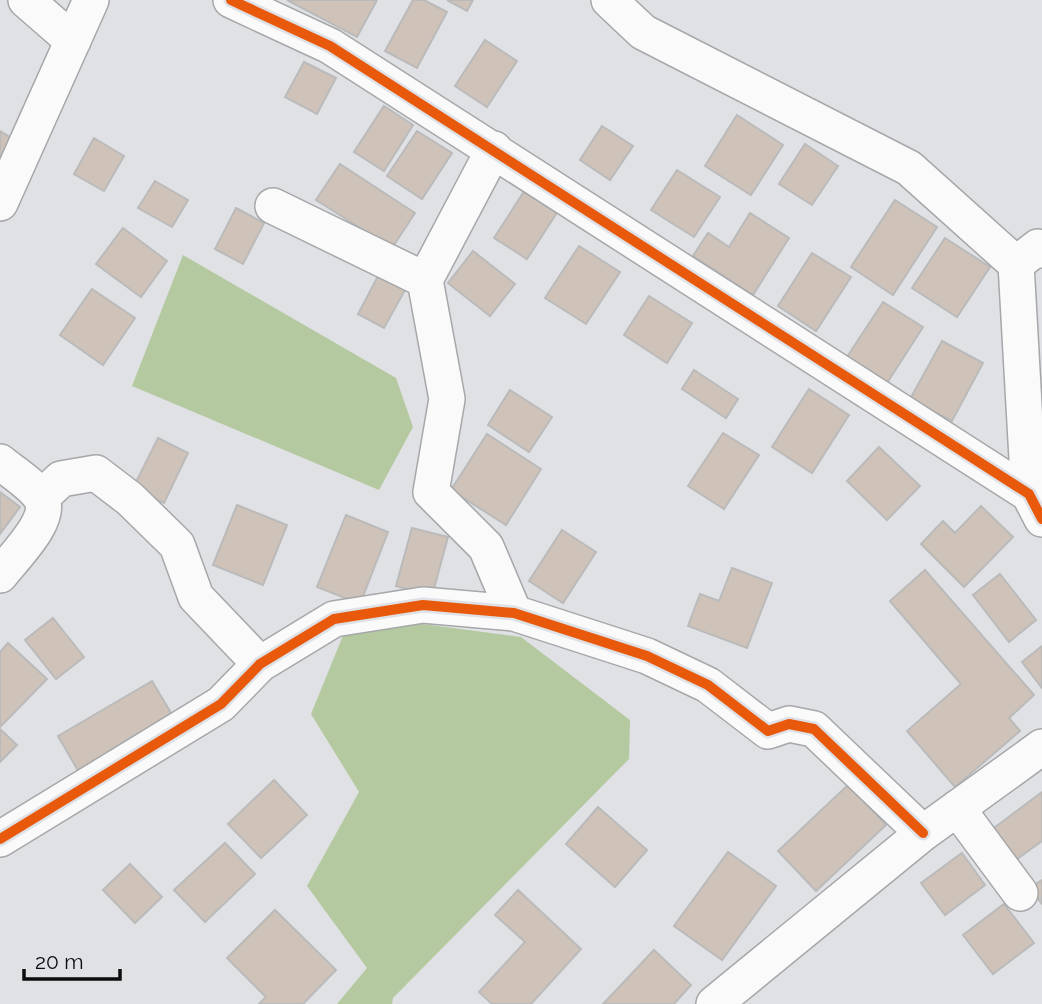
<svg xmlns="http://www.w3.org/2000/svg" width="1042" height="1004" viewBox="0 0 1042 1004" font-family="Raleway,sans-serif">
<rect width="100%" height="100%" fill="#dfe1e4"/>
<path fill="#b5c9a0" d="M183,255L396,378L413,427L379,490L132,386Z
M422,624L521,637L630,720L629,759L393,998L392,1004H337L367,968L307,886L359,792L311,714L344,633Z"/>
<path fill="#cfc3b9" stroke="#bbbabb" stroke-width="2" d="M287,0H377L357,37Z
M413,0H424L447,12L417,68L385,51Z
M447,0H473L467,11Z
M485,40L517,61L487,107L455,86Z
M304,62L336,78L317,114L285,97Z
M384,106L413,125L384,171L354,152Z
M737,115L783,145L751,195L705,166Z
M602,126L633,146L610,180L580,160Z
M0,131L17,141L0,171Z
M417,131L452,153L422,199L387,176Z
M94,138L124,156L104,191L74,174Z
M805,144L838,166L812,205L779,184Z
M340,164L415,213L392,248L316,200Z
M677,170L720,197L694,237L651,210Z
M155,181L188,200L172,227L138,208Z
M525,190L558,211L527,259L494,238Z
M895,200L937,227L893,295L851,267Z
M236,208L264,223L243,264L215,249Z
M750,213L789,238L753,295L693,256L708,233L729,247Z
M123,228L167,261L141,297L96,264Z
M945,238L990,267L957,317L912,288Z
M579,246L620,272L586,324L545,298Z
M473,251L515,284L490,316L448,283Z
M812,253L851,277L816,331L778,306Z
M378,276L405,290L384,328L358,314Z
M92,289L135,318L103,365L60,335Z
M649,296L692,323L667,363L624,335Z
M883,302L923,327L887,383L847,357Z
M942,341L983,363L952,421L910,399Z
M694,370L738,399L726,418L682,389Z
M809,389L849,415L812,473L772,447Z
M510,390L552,417L529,452L488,425Z
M723,433L759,455L724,509L688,486Z
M487,434L541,469L506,525L451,490Z
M158,438L188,453L164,503L133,488Z
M879,447L920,486L887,520L847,481Z
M0,492L20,507L0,534Z
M237,505L287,525L263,585L213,565Z
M981,506L1013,537L964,587L921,544L943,521L955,533Z
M346,515L388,532L360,604L317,587Z
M412,528L448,537L432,596L396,586Z
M562,530L596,552L563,603L529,581Z
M732,568L772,583L747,648L688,626L700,594L719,601Z
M925,570L1034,695L1009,718L1020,731L955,787L907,731L961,684L890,601Z
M1000,574L1036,620L1009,642L973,595Z
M53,618L84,657L56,679L25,640Z
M8,643L47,679L0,727V652Z
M1042,646V688L1022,662Z
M152,681L174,718L80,774L58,736Z
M0,729L17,745L0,762Z
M274,780L307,815L261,858L228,824Z
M848,785L886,825L816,891L778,851Z
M1042,792V841L1013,862L990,831Z
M598,807L647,850L615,887L566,844Z
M225,843L255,874L205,922L174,890Z
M728,852L776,886L722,960L674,926Z
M962,853L985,885L945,915L921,883Z
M130,864L162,897L135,923L103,890Z
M1042,880V904L1030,888Z
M518,890L581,949L531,1004H492L479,992L525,942L495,915Z
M1004,904L1034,943L993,974L963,935Z
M275,910L336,970L303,1004H259L266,997L227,958Z
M654,950L691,985L674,1004H603Z"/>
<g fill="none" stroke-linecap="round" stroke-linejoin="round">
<defs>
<path id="minor" d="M26,0L73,41
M231,0L330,46L1029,494L1042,519
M609,0L643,32L909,168L1016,264
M494,149L425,280L447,399L431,492L486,547L514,613
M0,203L91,0
M273,206L425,280
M0,462C12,472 35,486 42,500C52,520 13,558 0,575
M1029,494L1016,264L1038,247L1042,250
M41,498L61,479L96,473L130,499L177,545L196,597L260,664
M957,808L1020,893
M0,839L221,704L260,664L334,619L423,605L514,613L647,656L708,685L768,731L789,724L814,729L923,833
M714,1004L923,833L1042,747"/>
</defs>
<use href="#minor" stroke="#a5a7a9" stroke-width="38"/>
<use href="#minor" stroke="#fafafb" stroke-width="35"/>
<defs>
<path id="cycleway" d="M231,0L330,46L1029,494L1042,519
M0,839L221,704L260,664L334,619L423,605L514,613L647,656L708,685L768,731L789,724L814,729L923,833"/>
</defs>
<use href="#cycleway" stroke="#dee1e5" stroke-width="15"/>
<use href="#cycleway" stroke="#e8590c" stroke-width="10"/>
</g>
<path d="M24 969v10h96v-10" fill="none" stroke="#0c0d0e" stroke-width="3.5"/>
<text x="35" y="969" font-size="21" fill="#0c0d0e" stroke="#dee1e5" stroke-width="5" paint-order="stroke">20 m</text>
</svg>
